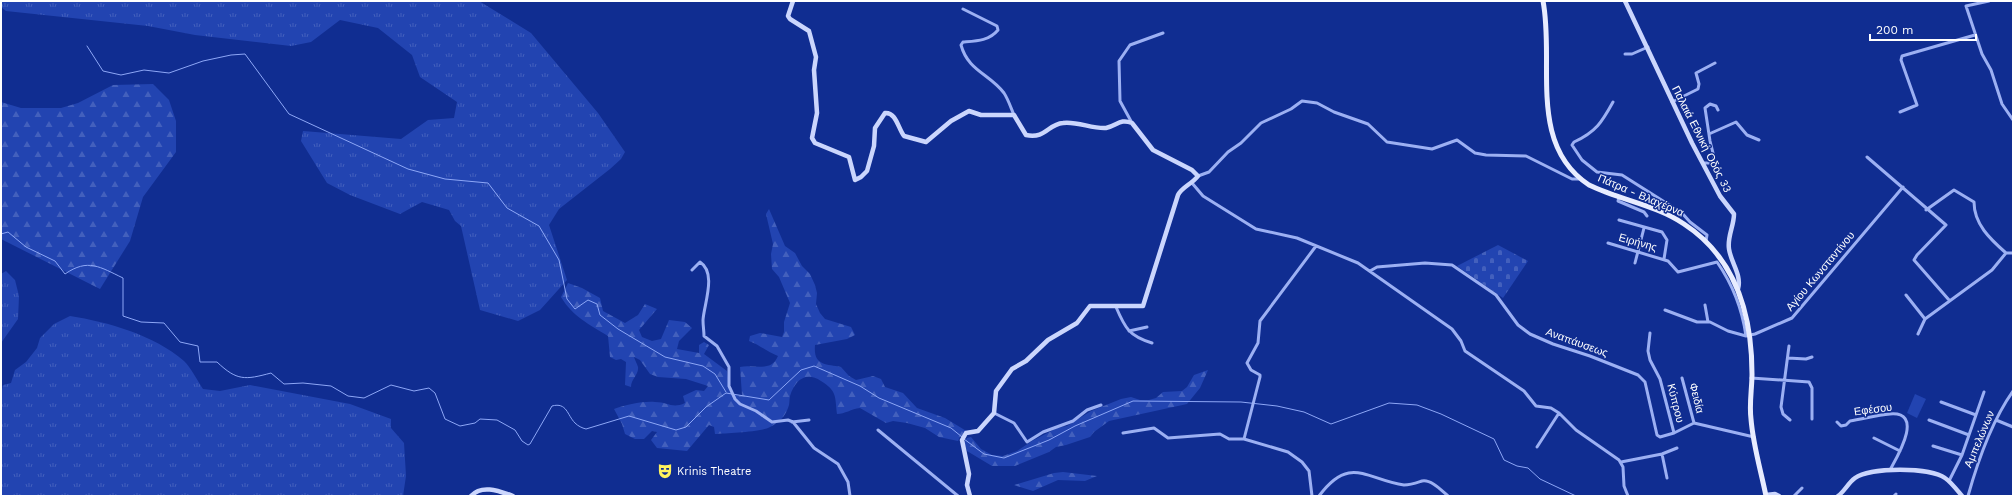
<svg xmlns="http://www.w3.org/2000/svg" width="2014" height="497" viewBox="0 0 2014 497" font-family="'Work Sans',sans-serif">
<defs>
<pattern id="grass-tufts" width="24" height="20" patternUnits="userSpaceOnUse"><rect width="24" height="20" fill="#2244b1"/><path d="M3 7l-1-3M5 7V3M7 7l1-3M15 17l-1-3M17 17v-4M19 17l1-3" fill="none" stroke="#4360bd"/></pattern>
<pattern id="forest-firs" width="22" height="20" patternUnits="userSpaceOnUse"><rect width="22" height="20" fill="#2244b1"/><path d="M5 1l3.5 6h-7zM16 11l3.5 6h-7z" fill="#4360bd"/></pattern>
<pattern id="cemetery-stones" width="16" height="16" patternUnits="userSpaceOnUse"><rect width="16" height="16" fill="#2244b1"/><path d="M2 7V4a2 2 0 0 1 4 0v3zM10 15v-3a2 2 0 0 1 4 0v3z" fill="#4360bd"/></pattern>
</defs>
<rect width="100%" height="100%" fill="#102d91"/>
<path fill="url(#grass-tufts)" d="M1,1H479L531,33L598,113L625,152L621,159L610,169L559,209L549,225L567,280L540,310L518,321L480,310L461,226L455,221L449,210L422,202L400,214L350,195L327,183L301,141L303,131L401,139L428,120L454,118L457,102L420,77L412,55L378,28L340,20L311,42L291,46L195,35L148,26L6,11L1,7Z
M6,271L15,280L19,296L18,319L1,343V274Z
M70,316C108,322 154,335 184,361C191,368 197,380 203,389L220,391L250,385L350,404L391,419V428L404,443L406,476L403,496H1V394L3,385L11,383L15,370L26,362L37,348L40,338L54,324Z"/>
<path fill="url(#forest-firs)" d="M153,84L169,100L176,121V152L143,197L130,241L100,289L1,239V102L21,108H61L78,103L113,85Z
M769,209L785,246L795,253L802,266L810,274L815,285L817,293L816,304L820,313L825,319L851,327L855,335L847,339L815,345C813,366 826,364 841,367L849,376L856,380L873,376L881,379L885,387L903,393L917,408L945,418L968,432L960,437L958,441L939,437L925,428L907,423L893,421L886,423L860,408C851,409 845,414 837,414C835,396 837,391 821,381C806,371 795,380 790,396C789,400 790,404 788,408C785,417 778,423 770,427C762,432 727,433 715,434L714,427L709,425L687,451L657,448L651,440L657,432L652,431L644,439H635L625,434L622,424L614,409C626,405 642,401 655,402C668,402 672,409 685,403L683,396L696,390L704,391L708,386L686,379L658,377L650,374L640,360L634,357C635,360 637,364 638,367C639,375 631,379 631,387L625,385L626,362L621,359L616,360L610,357L608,336C589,324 573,317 561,297L568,283L582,288L600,298L603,311L625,323L638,315L645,304L657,309L639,330L642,337L652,341L661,339L669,320L685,322L692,328L679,341L677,349L699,353V345L704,342L709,345L704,354L727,371L730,392L736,395H742L740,367C754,364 771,373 778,356C767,352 760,345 749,341L750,336L760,333L782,337L784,332V322L790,303L779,277L772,269L771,254L773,244L766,214Z
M1208,370L1200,388L1187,404L1109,421L1094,432L1090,437L1066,445L1056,447L1049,452L1015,466H992L967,451L964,442L967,438L971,437L981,449L992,455L1003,456L1017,451L1032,441L1057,428L1067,426L1091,411L1121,399L1131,397L1140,400H1149L1156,398L1163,392L1182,391L1187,387L1194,375Z
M1063,472L1097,476L1085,481L1058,480L1033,491L1014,485L1054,473Z"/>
<path fill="url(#cemetery-stones)" d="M1498,245L1528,261L1503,298L1457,266Z"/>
<path fill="#2244b1" d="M1915,394L1926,399L1917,418L1907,413Z"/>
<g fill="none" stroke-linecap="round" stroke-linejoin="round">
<path stroke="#8da7f7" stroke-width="1" d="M87,46L103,71L121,75L144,70L169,73L203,61L231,55L245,54L289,114L408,169L445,179L488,183L507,208L539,226L559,260L567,299L575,309L588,300L597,304L600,315L618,329L665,357L703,366L715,374L726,392
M1,234L8,232L26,247L55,261L65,274C88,258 100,267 123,278V316L141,322L164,323L180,342L198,346L200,362H217C237,381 245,380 271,373L284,384L303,383L331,386L348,396L364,398L391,385L414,391L429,388L435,393L445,419L460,426L475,423L480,419L497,420L515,430L522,441L528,445L530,444L552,406C567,402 567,415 575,423C578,426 582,428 586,429L629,416L676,430L686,427L706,407L726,393L769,400L801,370L814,366L860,386L879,398L951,428L962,437
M964,439L984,454L1004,458L1049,440L1075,426L1133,401L1241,402L1277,406L1304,412L1331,424L1389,403L1417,405L1441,414L1494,439L1504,460L1517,466L1528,468L1540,479L1576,496"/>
<path stroke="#9cb0f3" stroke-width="3" d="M1989,1L1966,6L1982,54L1991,70L2002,104L2013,120
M963,9L997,26L998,30C989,41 976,41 963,42L961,45C968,71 990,74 1004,93C1008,99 1011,108 1014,115
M1625,54H1632L1648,47
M1613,102C1602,122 1596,132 1574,142L1572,145L1582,160L1597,172L1622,175L1682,213L1690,222L1707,235L1706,241
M1672,102L1698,89L1699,84L1696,73L1715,63
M1900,112L1917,105L1901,60L1902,56L1975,35
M1132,123L1120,101L1119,61L1130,45L1163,33
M1709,134L1736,122L1747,135L1759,140
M1867,157L1946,225L1917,255L1914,260L1949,300
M1704,163H1712L1714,157L1710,141L1705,108L1710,104L1716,106L1718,110
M1198,176L1209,172L1228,152L1241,143L1261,123L1291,109L1302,101L1317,103L1334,112L1368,124L1387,142L1432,149L1457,140L1475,153L1486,155L1526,156L1572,179H1582
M1192,183L1203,196L1256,229L1297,238L1358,263L1452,329L1461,341L1465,351L1524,391L1536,406L1551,408L1559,413L1576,430L1619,460L1623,467L1624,486L1628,496
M1619,197L1618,201L1644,212L1647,216
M1926,210L1954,190L1974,202C1974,224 1990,239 2006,253H2013
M1619,220L1662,232L1667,240L1664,259
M1608,243L1668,261L1678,272L1717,262C1733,285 1742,308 1746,336
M1635,263L1644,228
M692,270L700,262C717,273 704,304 703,320C703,326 704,331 704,336L717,346L729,367V386L735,399L740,404L756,411L772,422L788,420L793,422L814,448L838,464L848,482L850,496
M1370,271L1377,267L1425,263L1452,265L1496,295L1518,325L1530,334L1553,344L1590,356L1638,375L1645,382L1657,435L1660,437L1674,433L1694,423L1754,437
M1906,295L1925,319
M1705,305L1708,322
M1116,307C1125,328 1129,336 1152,343
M1665,310L1697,322H1710L1728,331L1746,336L1755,334L1792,318L1903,187
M1129,331L1147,327
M1650,333L1648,351L1650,360L1660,379L1674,433
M1918,334L1925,319L1992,270L2006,253
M1789,346L1781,407L1783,414L1790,420
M1788,358L1806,359L1812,357
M1682,378L1694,423
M1751,378L1809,382L1812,388V419
M1941,402L1976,415
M994,413L1014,423L1027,442L1043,432L1073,421L1087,410L1101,405
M1929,420L1969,435
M1996,420L2013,427
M792,422L809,420
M1837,422L1841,426L1846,425L1850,421C1863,419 1877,415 1890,414C1925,411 1897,457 1890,470
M878,430L958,496
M1123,433L1154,428L1168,438L1220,434L1229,439H1244L1288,452L1302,462L1309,471L1312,496
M1874,438L1900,451
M1244,439L1260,377V375L1251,370L1247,363L1258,343L1260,321L1316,246
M1933,446L1962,455
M1537,447L1559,413
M1662,454L1667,478
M1621,462L1662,454L1677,448
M1949,481L1962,455L1984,392
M1319,496C1350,454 1367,480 1404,485C1411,485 1416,483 1422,481C1431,479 1442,491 1448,496
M1794,496L1802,488
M1894,496L1896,494
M1968,496C1978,460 1991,422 2013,391"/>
<path stroke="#cbd6fd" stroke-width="4.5" d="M793,1L788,16L790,19L809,31L816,57L814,70L817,113L812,138L815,143L849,157L855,180L861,177L867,171L874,146L875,128L885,113C896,112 898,128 904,136L926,142L951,121L969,111L981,115H1014L1026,135C1046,139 1048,124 1063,123C1077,121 1092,129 1106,128C1117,126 1120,118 1132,123L1153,150L1192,170L1198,176C1192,184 1182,187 1178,195L1143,306H1090L1077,323L1048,340L1026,361L1012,369L996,391L994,413L978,431L966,433L962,440L969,474L967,485L970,496
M1625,1L1692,143L1720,196L1734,214C1734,226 1727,237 1729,249C1731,263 1742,275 1738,289
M1766,495L1775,494L1779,496
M471,496C482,484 499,491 513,496
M1838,496C1845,491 1848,483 1855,478C1870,467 1930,467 1945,478C1951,482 1957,490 1962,496"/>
<path stroke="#e8ecff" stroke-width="5" d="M1543,1C1555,62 1527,144 1589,185C1620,200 1656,205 1684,224C1736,258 1752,315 1752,374C1752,389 1749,404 1751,419C1753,445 1761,471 1766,496"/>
</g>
<defs>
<symbol id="theatre-bare" viewBox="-9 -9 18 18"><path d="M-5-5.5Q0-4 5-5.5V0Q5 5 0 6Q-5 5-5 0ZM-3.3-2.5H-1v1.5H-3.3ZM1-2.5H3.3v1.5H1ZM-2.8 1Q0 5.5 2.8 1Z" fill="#fff35e" stroke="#102d91" stroke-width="2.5" paint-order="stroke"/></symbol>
</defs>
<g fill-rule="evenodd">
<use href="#theatre-bare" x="654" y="460" width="22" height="22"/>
</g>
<g text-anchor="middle" stroke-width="3" stroke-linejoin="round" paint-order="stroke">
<g font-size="11" fill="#fff" stroke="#102d91">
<text transform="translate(1702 139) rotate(63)" y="4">Παλαιά Εθνική Οδός 33</text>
<text transform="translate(1641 195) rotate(23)" y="4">Πάτρα - Βλαχέρνα</text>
<text transform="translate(1638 242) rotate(16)" y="4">Ειρήνης</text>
<text transform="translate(1820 271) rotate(-50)" y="4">Αγίου Κωνσταντίνου</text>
<text transform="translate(1577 342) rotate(20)" y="4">Αναπάυσεως</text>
<text transform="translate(1697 398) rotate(76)" y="4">Φειδία</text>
<text transform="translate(1676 403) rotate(76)" y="4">Κύπρου</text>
<text transform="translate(1873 409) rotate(-8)" y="4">Εφέσου</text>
<text transform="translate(1979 439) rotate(-67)" y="4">Αμπελώνων</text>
</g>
<g font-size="11" fill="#fff" stroke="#102d91" text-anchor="start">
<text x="677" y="475">Krinis Theatre</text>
</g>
</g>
<rect width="2014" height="497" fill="none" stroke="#ffffff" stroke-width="4"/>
<path d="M1870 34v6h106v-6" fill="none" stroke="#ffffff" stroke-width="2"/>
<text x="1876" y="34" font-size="12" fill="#ffffff" stroke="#102d91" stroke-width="3" paint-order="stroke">200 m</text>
</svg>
